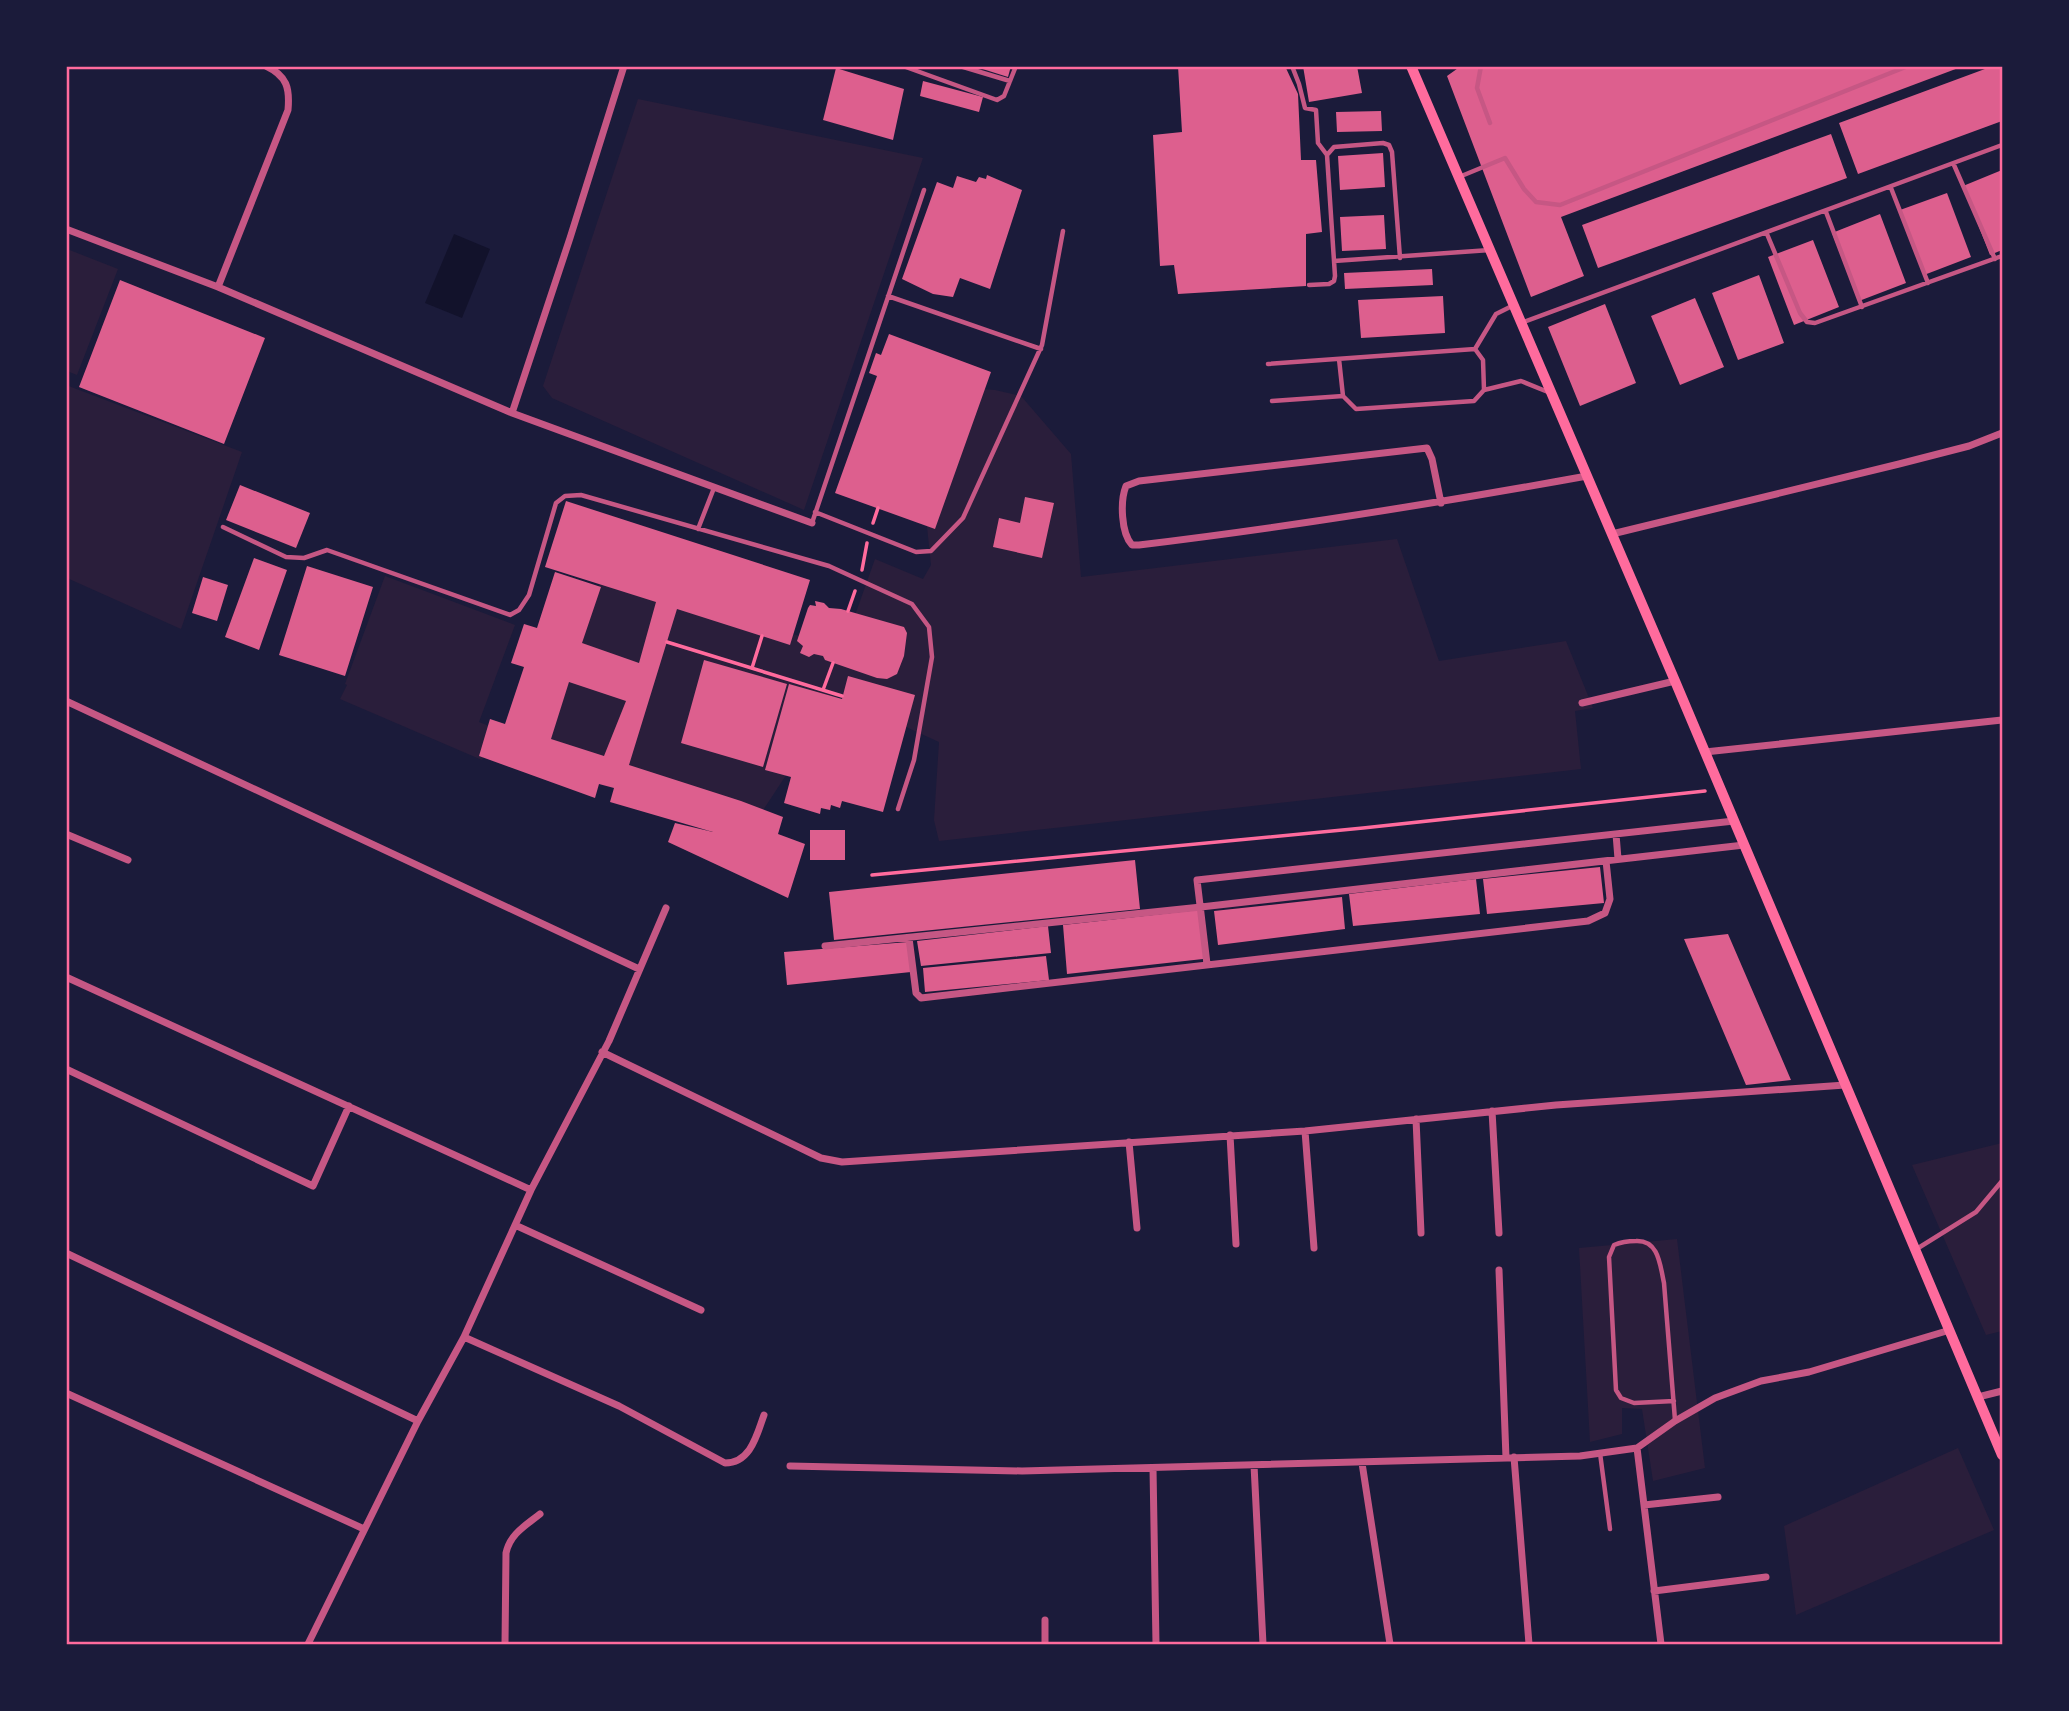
<svg xmlns="http://www.w3.org/2000/svg" width="2069" height="1711" viewBox="0 0 2069 1711" font-family="Manrope,sans-serif">
<rect width="100%" height="100%" fill="#1b1b3a"/>
<path fill="#2a1e3b" d="M638,99L923,158L804,510L552,398L543,386Z
M67,249L118,269L77,375L67,371Z
M66,385L242,452L181,629L67,578Z
M970,388L995,390L1021,396L1071,454L1081,577L1397,539L1439,661L1566,641L1593,708L1575,711L1581,769L939,841L934,820L939,742L838,696L756,821L547,750L602,577L843,649L875,559L923,579L931,565L926,517Z
M385,576L515,625L479,722L497,729L482,760L340,699L347,685L345,684Z
M2002,1143V1331L1986,1335L1912,1165Z
M1677,1239L1705,1468L1653,1481L1642,1409L1622,1408V1434L1590,1442L1579,1248Z
M1958,1448L1994,1530L1796,1615L1784,1526Z"/>
<path fill="#12122b" d="M454,234L490,249L462,318L425,303Z"/>
<path fill="#dd5f8e" fill-rule="evenodd" d="M973,66H1011L1008,77Z
M1178,66H1285L1298,94L1301,160H1316L1322,232L1306,234V286L1178,294L1174,265L1160,266L1153,135L1182,132Z
M1303,66H1357L1362,93L1309,102Z
M1461,66H1961V67L1561,217L1584,276L1531,297L1447,76Z
M1993,66H2002V121L1858,174L1839,123Z
M836,68L904,89L893,140L823,120Z
M923,81L983,97L979,112L920,96Z
M1381,111L1382,131L1337,132L1336,112Z
M1831,134L1847,178L1598,268L1582,225Z
M1383,153L1385,187L1340,190L1338,156Z
M2002,170V250L1990,255L1963,186Z
M987,175L1022,190L990,289L960,278L953,297L933,294L902,279L937,182L953,188L957,176L976,182L979,177L986,179Z
M1947,193L1971,257L1924,275L1900,210Z
M1880,214L1906,283L1859,301L1832,233Z
M1384,215L1386,249L1342,251L1340,217Z
M1813,240L1839,307L1794,325L1768,257Z
M1432,269L1433,285L1345,289L1344,273Z
M1759,275L1784,343L1738,360L1712,293Z
M120,280L265,338L224,444L79,387Z
M1443,296L1445,333L1361,338L1358,300Z
M1695,298L1724,367L1680,385L1651,316Z
M1605,304L1636,383L1580,406L1548,327Z
M889,334L991,372L935,529L835,493L877,376L869,373L876,353L881,355Z
M240,485L310,513L296,548L226,520Z
M1025,497L1054,503L1042,558L993,547L999,518L1020,523Z
M566,501L810,580L790,645L677,609L629,765L741,801L783,817L778,834L805,844L788,898L668,842L675,823L713,832L610,802L614,788L599,784L595,798L479,756L490,719L505,724L524,667L511,663L524,624L537,628L555,572L601,587L582,643L639,663L656,602L545,567ZM569,682L626,701L604,756L551,739Z
M254,558L287,570L259,650L225,637Z
M307,566L373,587L345,676L279,655Z
M203,577L228,585L217,621L192,613Z
M815,601L824,603L829,608L841,609L904,627L907,633L904,656L897,674L887,679L877,678L825,660L823,656L814,654L809,657L800,653L803,646L797,641L808,608L810,605L816,606Z
M704,660L787,684L763,767L681,743Z
M848,676L915,695L883,812L842,801L840,808L831,805L830,810L821,808L820,814L784,803L791,777L765,770L789,684L842,699Z
M810,830H845V860H810Z
M1135,860L1140,909L834,940L829,892Z
M1600,867L1604,903L1487,914L1483,879Z
M1476,879L1480,914L1353,926L1349,894Z
M1342,897L1345,929L1218,945L1214,911Z
M1199,910L1204,938L1203,959L1067,974L1063,925Z
M1048,926L1051,953L921,966L917,941Z
M1728,934L1791,1080L1746,1085L1684,939Z
M908,942L911,972L787,985L784,952Z
M1046,956L1049,980L925,992L923,968Z"/>
<g fill="none" stroke-linecap="round" stroke-linejoin="round">
<path stroke="#ff6b9d" stroke-width="3.5" d="M873,523L878,508
M862,570L867,543
M848,611L855,591
M667,642L842,696
M752,668L762,636
M823,690L833,663
M872,875L1363,828L1705,791"/>
<path stroke="#c65784" stroke-width="4.5" d="M903,66L997,100L1004,96L1016,66
M960,66L1010,81
M1292,66L1299,84L1305,108L1316,110L1318,143L1327,155
M1481,66L1477,88L1490,123
M1954,165L1995,259
M1459,177L1505,158L1524,189L1536,202L1560,205L1908,66
M1891,188L1928,283
M1826,212L1862,307
M1767,234L1800,313L1807,322L1815,323L2002,256
M1334,261L1490,250
M1309,285L1329,284L1334,281L1335,276L1327,155L1334,147L1383,143L1389,145L1392,152L1400,258
M888,296L1041,349
M1521,323L2002,145
M1339,359L1343,396
M1268,364L1475,349L1496,314L1514,305
M1484,390L1521,381L1548,392
M1272,401L1343,396L1356,409L1474,401L1484,390L1483,360L1475,349
M815,512L916,552L931,551L963,518L1042,345L1063,231
M812,523L924,190
M223,527L286,557L304,558L327,550L510,615L519,610L529,595L556,503L565,496L581,495L829,566L912,604L929,627L932,657L914,760L898,809
M698,529L714,488
M1915,1250L1976,1212L2002,1181
M1674,1401L1634,1403L1621,1398L1616,1390L1609,1257L1614,1245C1621,1242 1628,1241 1636,1241C1659,1240 1660,1265 1664,1283L1675,1420
M1600,1453L1610,1529"/>
<path stroke="#c65784" stroke-width="7" d="M66,229L218,287L512,413L812,523
M218,287L288,110C290,88 287,76 266,66
M512,413L570,238L624,66
M1441,503L1432,459L1427,448L1139,481L1126,486C1120,501 1121,533 1132,545H1139C1289,527 1438,503 1587,476
M1612,534L1899,464L1969,446L2002,433
M66,701L639,969
M1582,703L1675,681
M1705,752L2002,720
M66,834L128,860
M1616,834L1618,859
M909,938L916,993L921,998L1588,921L1605,913L1610,899L1606,861
M825,946L1201,907L1744,845
M1207,964L1197,880L1734,821
M66,977L531,1190
M602,1052L821,1158L842,1162L1305,1131L1556,1105L1845,1085
M66,1069L313,1186L349,1106
M1492,1111L1499,1233
M1416,1119L1421,1233
M1305,1131L1314,1248
M1230,1135L1236,1244
M1129,1142L1137,1228
M515,1225L701,1310
M66,1253L418,1421
M1499,1270L1506,1458
M464,1337L619,1406L725,1463C751,1463 757,1434 764,1415
M66,1393L364,1529
M1978,1397L2002,1391
M1637,1448L1661,1644
M1514,1457L1529,1644
M1362,1463L1390,1644
M1254,1465L1263,1644
M790,1466L1022,1471L1580,1456L1637,1448L1675,1421L1715,1398L1761,1381L1809,1372L1950,1330
M1153,1468L1156,1644
M1644,1505L1718,1497
M1654,1591L1766,1577
M1045,1620V1644
M308,1644L418,1421L464,1337L531,1190L609,1041L666,908
M505,1644L506,1553C510,1534 525,1526 540,1514"/>
<path stroke="#ff6b9d" stroke-width="10" d="M1411,66L1675,681L2002,1455"/>
</g>
<rect width="2069" height="1711" fill="none" stroke="#1b1b3a" stroke-width="136"/>
<rect x="68" y="68" width="1933" height="1575" fill="none" stroke="#ff6b9d" stroke-width="2.5"/>
</svg>
